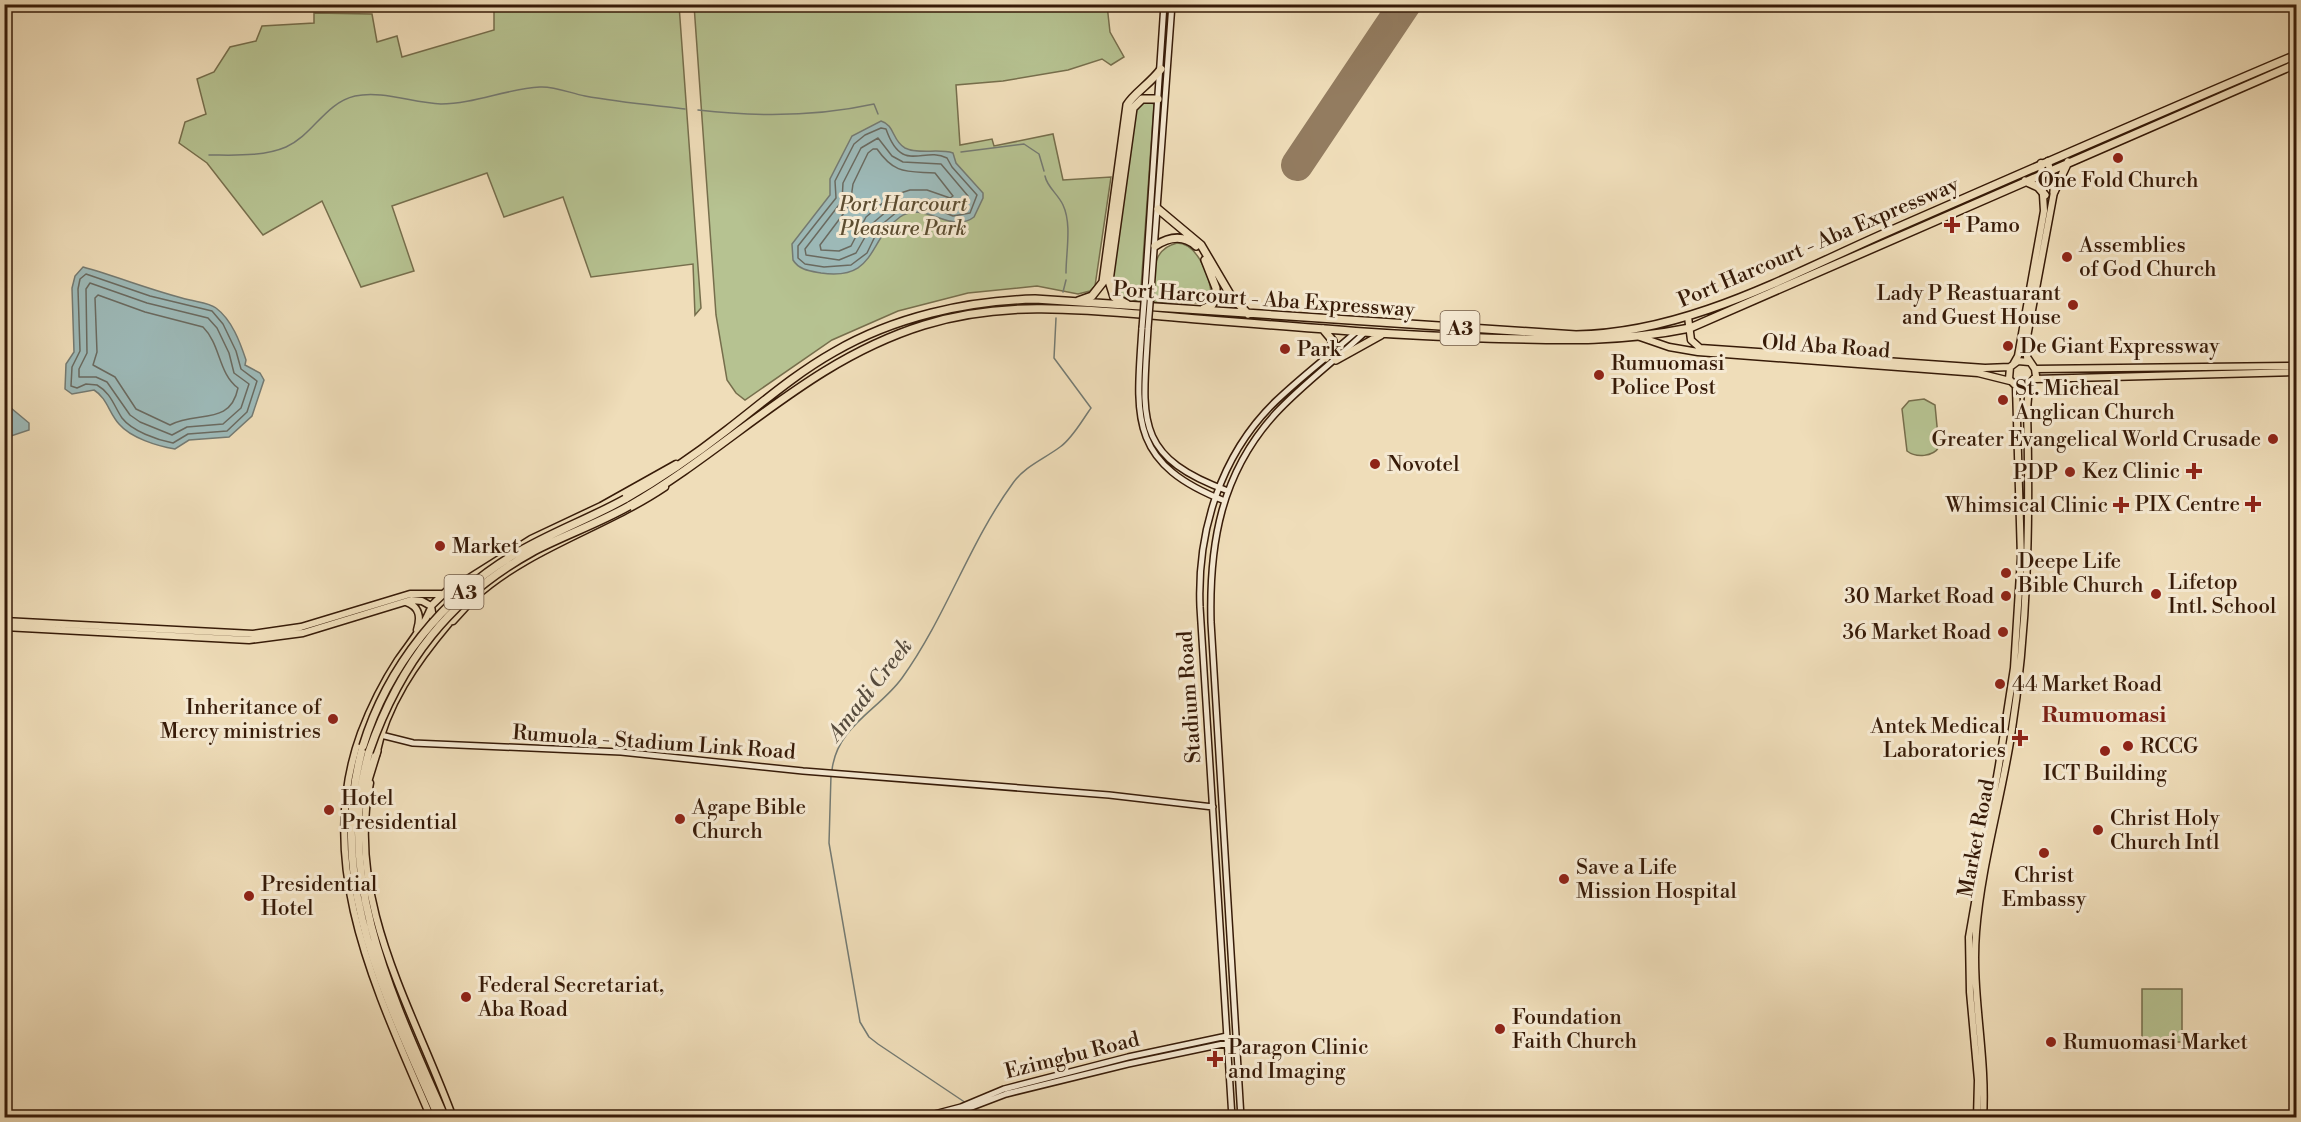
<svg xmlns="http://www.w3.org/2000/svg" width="2301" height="1122" viewBox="0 0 2301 1122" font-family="'Libre Bodoni',serif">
<rect width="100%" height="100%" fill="#efddb9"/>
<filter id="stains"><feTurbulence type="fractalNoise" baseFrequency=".00333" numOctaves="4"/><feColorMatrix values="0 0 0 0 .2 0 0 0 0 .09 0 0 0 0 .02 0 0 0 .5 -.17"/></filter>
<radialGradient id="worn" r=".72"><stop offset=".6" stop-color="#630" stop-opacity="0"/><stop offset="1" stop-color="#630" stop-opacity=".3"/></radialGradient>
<path fill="#b6c291" stroke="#766e4c" stroke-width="1.5" d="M524,5H679L701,308L695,315L693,264L591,277L563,197L504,217L487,173L392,206L414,271L361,287L322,201L263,235L207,163L179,143L185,122L206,114L197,79L214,72L230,47L256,41L262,26L314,23V13L372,14L377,42L397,36L402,57L494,30V9Z
M694,5H1107L1110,32L1124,57L1111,65L1102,59L1068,70L1003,81L956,85L960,145L992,139L994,146L1053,134L1063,180L1111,177L1095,286L1090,291L1078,294L1037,286L968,293L898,311L832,340L745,400L736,393L727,380L716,315Z
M1148,101L1154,104L1140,302L1116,295L1112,280L1134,112L1140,104Z
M1177,243C1198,243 1212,280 1211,299L1205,303L1154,302C1155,278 1148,250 1177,243Z
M1924,399L1935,405L1939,447C1933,457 1916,458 1907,451L1902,409L1909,401Z
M2142,989H2182V1042H2142Z"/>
<path fill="#9dbab9" stroke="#747a72" stroke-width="1.5" d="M881,121C895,125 892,141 905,148C919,155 938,148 953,153L956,163L983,193V198L974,217C951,235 924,200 900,217C867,240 877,281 821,273C810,271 799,270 793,260L792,244L830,195V179L852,136Z
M83,267C119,277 153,291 190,300C198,302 210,303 216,308C232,320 240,342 246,360L245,365L260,373L264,380L252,416L229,437L189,440L175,449C157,446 131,438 119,424C109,413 107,398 94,390L72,394L65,389L66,364L74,352L72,288L75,276Z
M4,380L8,385L5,403L29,423V430L5,438Z"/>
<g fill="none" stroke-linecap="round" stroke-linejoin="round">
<path stroke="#6a6a60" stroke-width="1.5" d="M881,128L886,129C902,175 923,146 947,158L952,167L977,195L970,213L953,216L928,206L911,207L898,211L880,226L867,253L851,265L824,267L805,264L798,258V246L836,198L835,181L854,144L865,135Z
M878,138L892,156L903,162L941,164L968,196L965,206L953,208L927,199L895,204L873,223L856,253L839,260L806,255L805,249L842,201L843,183L861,148Z
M873,149H877C895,175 907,171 935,173L953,196L950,198L927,190H910L891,196L866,217L851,246L839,251L821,250L820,245L850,205L853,184L868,153Z
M86,274L150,296L212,311L223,324L236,351L241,369L257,381L247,412L227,431L188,434L173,443C157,440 132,431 122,418C114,406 111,393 97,385L86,384L77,388L71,386L72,367L80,351L78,289L80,279Z
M90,283L147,303L208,318L217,328L229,353L234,373L249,384L241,408L223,424L187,427L172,435L140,422L130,415L107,382L96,377H79V369L87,353L86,289Z
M98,295L145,312L203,327C221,345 218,373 238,388C230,427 196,410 170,425L136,409L115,377L93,365L97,352L95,298Z"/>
<path stroke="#747a72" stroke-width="1.5" d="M698,110C758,117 815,117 874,104L878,114
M961,152L1024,144L1039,154L1044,171
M209,155C233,155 263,157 286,147C313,135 325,103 355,96C382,90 413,103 441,104C474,104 506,89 540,87C554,86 570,93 585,96C617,102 651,105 685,109
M1045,176C1047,187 1058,194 1063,205C1072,224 1066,252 1066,273
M1063,292L1066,280
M832,770C837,726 879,710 902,678C946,617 969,543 1013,483C1025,466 1044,459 1060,447C1072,439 1083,419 1091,408L1054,358L1056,318
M831,775L829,843L860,1022L869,1037L878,1044L966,1103
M975,1109L988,1118"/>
<path stroke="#937c60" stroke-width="32" d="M1297,165L1405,4"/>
<defs>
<path id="secondary" d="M1145,290L1164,4
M1151,291L1172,4
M1142,328C1136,417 1128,463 1225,501
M1148,328C1143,418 1132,456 1228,491
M381,735L413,743L621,752L803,771L1109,795L1213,807
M919,1118L961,1107L1004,1089L1128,1057L1227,1036
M943,1118L1006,1094L1128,1064L1228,1043
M1232,1118L1200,607C1197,532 1220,455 1276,401C1301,377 1330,355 1356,332
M1241,1118L1211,622C1209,543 1221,473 1276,413C1303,384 1336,360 1364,333"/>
<path id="primary" d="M1688,317L1691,340L1700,348L1985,368L2010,367
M1640,337L1669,347L1698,352L1978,373L2010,381
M2029,362L2018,361L2010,367L2009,379L2016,386L2027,387L2036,376L2035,369L2027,357V337L2054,192L2048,161
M2014,363L2018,356L2044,211L2041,163
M2035,369L2296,366
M2035,379L2296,372
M458,580H466L473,586L474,598L453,621L440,623L433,618L431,606Z
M466,580L531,539L601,506L676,464
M474,598C529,548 604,528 665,487
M406,602C420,607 421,617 417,630
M430,610C423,628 409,644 398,660C383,683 371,707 361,733C312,866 380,997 431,1118
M4,621L253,634L301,627L410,594H441
M4,627L249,640L303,633L411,600L422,601L431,606
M376,755C386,705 416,662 449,623
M370,783C345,901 414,1011 453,1118
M1977,1118L1978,1080L1970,992L1969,937L1999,765L2014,668L2021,558L2016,386
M1983,1118C1987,1055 1971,994 1976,932C1981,867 2001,800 2011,736C2028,628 2030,519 2027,410L2029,386"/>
<path id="highway" d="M2025,181L2038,187L2045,195
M2054,192L2068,162
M1158,209L1201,245L1231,296L1248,314
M1155,246C1169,237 1183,234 1196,246
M1078,301L1092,296L1103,282L1127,105C1133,94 1151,83 1161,69
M1127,304L1114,297L1109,281L1133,108L1142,99H1158
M1203,309L1212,305L1216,298V288L1205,260
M1323,329L1333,341L1326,358
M1336,360L1381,335
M625,499C660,479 695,455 727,430C762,403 795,374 834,352C894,317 966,301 1035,299L1576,335C1689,333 1791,274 1892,230C2027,171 2161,112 2296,55
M629,506C732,447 808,361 924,325C1010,298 1098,311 1186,318C1285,326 1384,335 1483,338C1558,340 1615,343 1690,328L2296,64
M363,746C325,882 386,996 439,1118
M369,752C333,879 395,1003 445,1118
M365,790L377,751"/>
</defs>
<use href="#secondary" stroke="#371b08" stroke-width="8"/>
<use href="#primary" stroke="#371b08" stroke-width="9"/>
<use href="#highway" stroke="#371b08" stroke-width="10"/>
<use href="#secondary" stroke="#f5e9d2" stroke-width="5"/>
<use href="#primary" stroke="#efddb9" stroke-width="6"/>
<use href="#highway" stroke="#efddb9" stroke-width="7"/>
<defs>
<path id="secondary-bridge" d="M1142,328L1145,290
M1148,328L1151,291"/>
<path id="highway-bridge" d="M363,746C387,667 444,596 515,554C550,533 589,519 625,499
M369,752C400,663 450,597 534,551C565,535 599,523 629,506"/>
</defs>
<use href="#secondary-bridge" stroke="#371b08" stroke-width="8" stroke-linecap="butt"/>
<use href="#highway-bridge" stroke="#371b08" stroke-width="10" stroke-linecap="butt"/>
<use href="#secondary-bridge" stroke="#f5e9d2" stroke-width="5"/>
<use href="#highway-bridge" stroke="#efddb9" stroke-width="7"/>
</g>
<g fill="#8f2418" stroke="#f5e9d2" stroke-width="2">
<circle cx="2118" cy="158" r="6"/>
<path d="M1949 216h6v6h6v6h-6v6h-6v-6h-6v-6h6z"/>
<circle cx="2067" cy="257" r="6"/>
<circle cx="2073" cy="305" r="6"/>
<circle cx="2008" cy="346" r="6"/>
<circle cx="1285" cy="349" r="6"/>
<circle cx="1599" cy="375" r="6"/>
<circle cx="2003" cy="400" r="6"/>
<circle cx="2273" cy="439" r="6"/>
<circle cx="1375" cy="464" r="6"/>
<path d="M2191 462h6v6h6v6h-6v6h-6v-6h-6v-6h6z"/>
<circle cx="2070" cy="472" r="6"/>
<path d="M2250 495h6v6h6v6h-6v6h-6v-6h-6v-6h6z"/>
<path d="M2118 496h6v6h6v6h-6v6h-6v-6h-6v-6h6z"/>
<circle cx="440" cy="546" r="6"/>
<circle cx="2006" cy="573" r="6"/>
<circle cx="2156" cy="594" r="6"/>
<circle cx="2006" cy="596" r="6"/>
<circle cx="2003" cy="632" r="6"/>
<circle cx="2000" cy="684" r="6"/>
<circle cx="333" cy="719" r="6"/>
<path d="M2017 729h6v6h6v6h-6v6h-6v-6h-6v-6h6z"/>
<circle cx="2128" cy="746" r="6"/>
<circle cx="2105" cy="751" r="6"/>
<circle cx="329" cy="810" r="6"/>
<circle cx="680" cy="819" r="6"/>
<circle cx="2098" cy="830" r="6"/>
<circle cx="2044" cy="853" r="6"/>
<circle cx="1564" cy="879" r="6"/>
<circle cx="249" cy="896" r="6"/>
<circle cx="466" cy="997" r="6"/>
<circle cx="1500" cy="1029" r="6"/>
<circle cx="2051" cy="1042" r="6"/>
<path d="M1212 1050h6v6h6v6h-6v6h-6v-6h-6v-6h6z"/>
</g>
<g text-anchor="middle" stroke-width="6" stroke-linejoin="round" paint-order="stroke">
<g fill="#f5e9d2" stroke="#705945" stroke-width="1.5">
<rect x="1440.5" y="311" width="39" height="34" rx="4.5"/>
<rect x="444.5" y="575" width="39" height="34" rx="4.5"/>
</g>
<g font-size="20" font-weight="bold" fill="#371b08">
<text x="1460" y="335">A3</text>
<text x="464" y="599">A3</text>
</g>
<g font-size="21" fill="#371b08" stroke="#f5e9d2" text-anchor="start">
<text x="2118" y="187" text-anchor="middle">One Fold Church</text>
<text x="1966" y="232">Pamo</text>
<text x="2079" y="252">Assemblies<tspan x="2079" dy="24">of God Church</tspan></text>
<text x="2061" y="300" text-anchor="end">Lady P Reastuarant<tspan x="2061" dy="24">and Guest House</tspan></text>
<text x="2020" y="353">De Giant Expressway</text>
<text x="1297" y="356">Park</text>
<text x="1611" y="370">Rumuomasi<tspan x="1611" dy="24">Police Post</tspan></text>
<text x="2015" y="395">St. Micheal<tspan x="2015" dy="24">Anglican Church</tspan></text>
<text x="2261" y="446" text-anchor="end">Greater Evangelical World Crusade</text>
<text x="1387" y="471">Novotel</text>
<text x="2180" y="478" text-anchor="end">Kez Clinic</text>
<text x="2058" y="479" text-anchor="end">PDP</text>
<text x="2240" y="511" text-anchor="end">PIX Centre</text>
<text x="2108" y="512" text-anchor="end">Whimsical Clinic</text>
<text x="452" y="553">Market</text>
<text x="2018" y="568">Deepe Life<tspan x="2018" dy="24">Bible Church</tspan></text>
<text x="2168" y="589">Lifetop<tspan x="2168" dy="24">Intl. School</tspan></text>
<text x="1994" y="603" text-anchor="end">30 Market Road</text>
<text x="1991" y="639" text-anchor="end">36 Market Road</text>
<text x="2012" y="691">44 Market Road</text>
<text x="321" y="714" text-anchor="end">Inheritance of<tspan x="321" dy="24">Mercy ministries</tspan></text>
<text x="2006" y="733" text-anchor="end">Antek Medical<tspan x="2006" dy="24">Laboratories</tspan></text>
<text x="2140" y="753">RCCG</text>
<text x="2105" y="780" text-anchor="middle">ICT Building</text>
<text x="341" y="805">Hotel<tspan x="341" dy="24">Presidential</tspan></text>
<text x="692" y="814">Agape Bible<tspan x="692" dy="24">Church</tspan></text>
<text x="2110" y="825">Christ Holy<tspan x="2110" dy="24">Church Intl</tspan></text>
<text x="1576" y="874">Save a Life<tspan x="1576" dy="24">Mission Hospital</tspan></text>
<text x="2044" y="882" text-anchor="middle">Christ<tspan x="2044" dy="24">Embassy</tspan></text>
<text x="261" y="891">Presidential<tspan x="261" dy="24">Hotel</tspan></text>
<text x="478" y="992">Federal Secretariat,<tspan x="478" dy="24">Aba Road</tspan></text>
<text x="1512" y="1024">Foundation<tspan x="1512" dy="24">Faith Church</tspan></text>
<text x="2063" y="1049">Rumuomasi Market</text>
<text x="1228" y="1054">Paragon Clinic<tspan x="1228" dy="24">and Imaging</tspan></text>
</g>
<g font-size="21" font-style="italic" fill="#5d4d31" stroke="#f5e9d2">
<text x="903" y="211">Port Harcourt<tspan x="903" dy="24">Pleasure Park</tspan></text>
</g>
<g font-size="21" fill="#371b08" stroke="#f5e9d2">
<text transform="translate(1818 242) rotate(-23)" y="7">Port Harcourt - Aba Expressway</text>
<text transform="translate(1264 299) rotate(4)" y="7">Port Harcourt - Aba Expressway</text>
<text transform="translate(1826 346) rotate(4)" y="7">Old Aba Road</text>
<text transform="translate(1189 697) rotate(-94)" y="7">Stadium Road</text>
<text transform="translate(654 742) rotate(4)" y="7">Rumuola - Stadium Link Road</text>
<text transform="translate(1976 838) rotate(-79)" y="7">Market Road</text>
<text transform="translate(1072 1055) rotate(-14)" y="7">Ezimgbu Road</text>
</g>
<g font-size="22" font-style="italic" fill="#564b3d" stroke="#f5e9d2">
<text transform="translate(869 689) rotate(-52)" y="8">Amadi Creek</text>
</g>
<g font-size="22" font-weight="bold" fill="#7a1f14" stroke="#f5e9d2">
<text x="2104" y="722">Rumuomasi</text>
</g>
</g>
<rect width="2301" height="1122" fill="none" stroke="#efddb9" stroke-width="24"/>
<rect x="6" y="6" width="2289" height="1110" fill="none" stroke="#371b08" stroke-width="3"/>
<rect x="12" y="12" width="2277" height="1098" fill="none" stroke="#371b08" stroke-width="1.5"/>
<rect width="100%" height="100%" filter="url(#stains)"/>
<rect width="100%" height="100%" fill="url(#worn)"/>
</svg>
